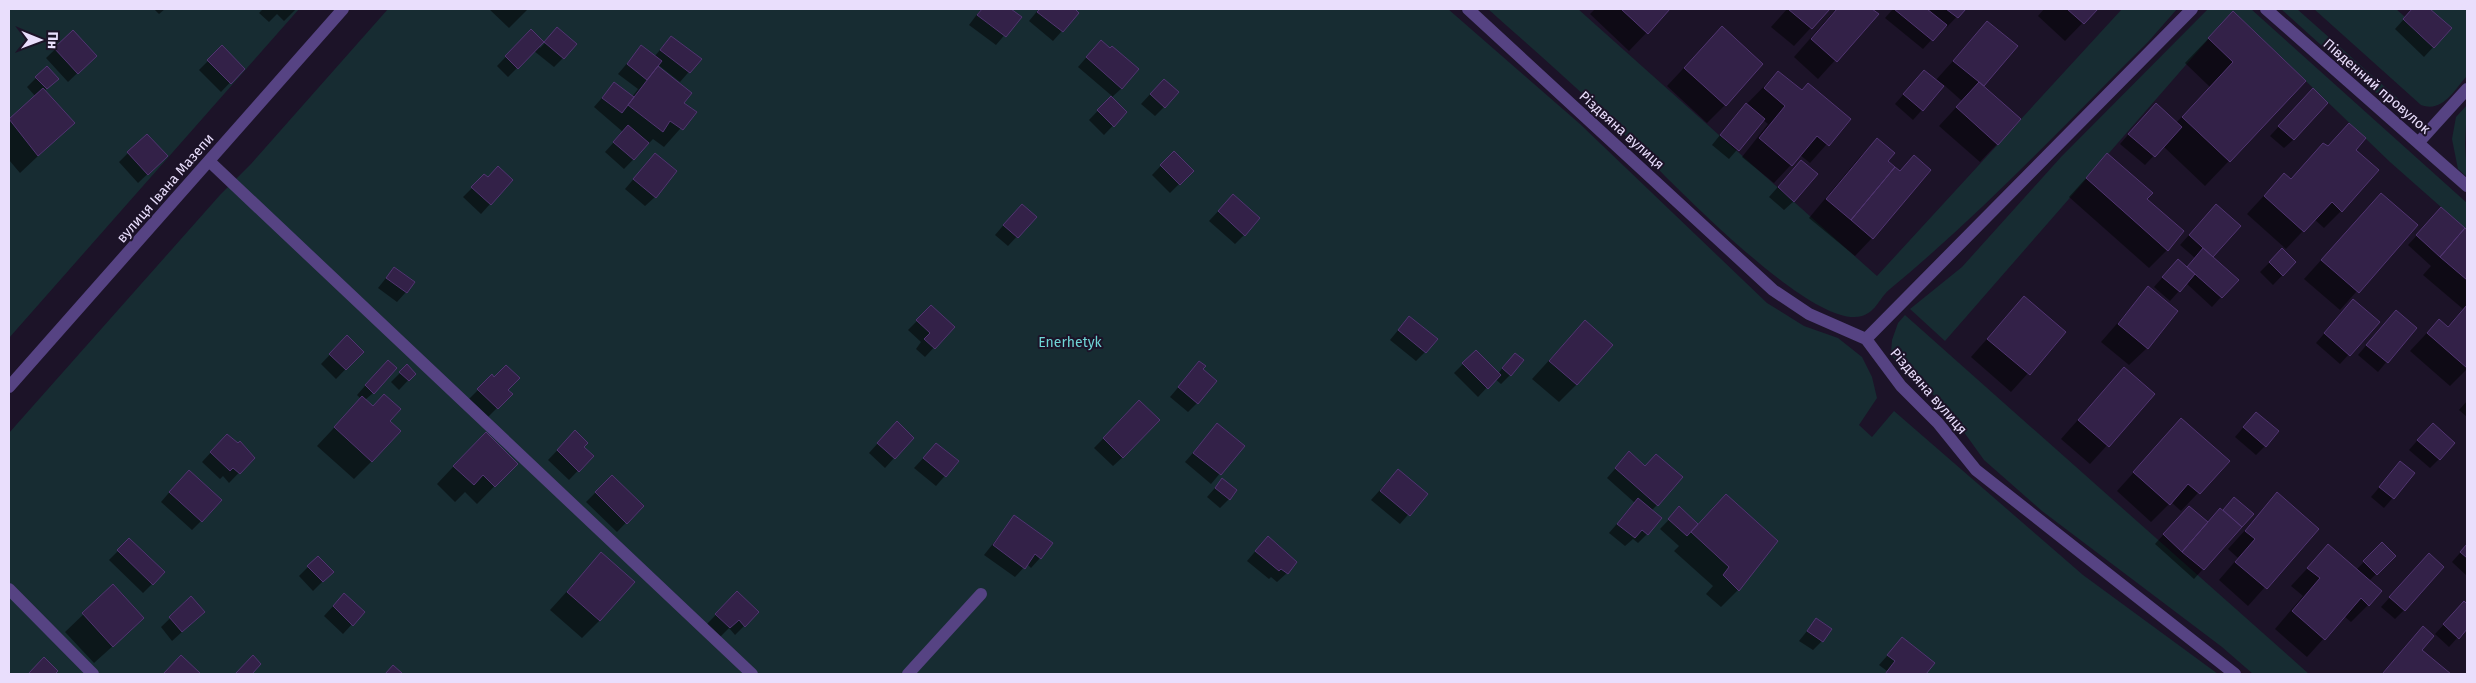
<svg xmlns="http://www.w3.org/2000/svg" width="2476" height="683" viewBox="0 0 2476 683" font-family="'Fira Sans',sans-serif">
<rect width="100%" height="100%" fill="#1c1328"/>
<path fill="#172c32" d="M9,9H299L9,338Z
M388,9H1448L1580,124L1767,303L1804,326L1838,338L1862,357L1872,377L1877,398L1859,425L1872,437L1894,411L2083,575L2218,674H9V433L220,195L251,164Z
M1488,9H1578L1877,276L2122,9H2177L2148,42C2064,125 1982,213 1890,289C1879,298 1877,311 1862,316C1808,333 1642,151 1601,111C1564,76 1526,43 1488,9Z
M2208,9H2251L2467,203V230L2390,162L2233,11L1945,341L1910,309L1962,267L2061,157Z
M2281,9H2297L2403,103L2372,91Z
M2314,9H2396L2405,17L2412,9H2467V76C2454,90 2443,113 2421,105Z
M2467,105L2465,144L2467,177L2458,169L2452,139L2456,117Z
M1905,315L2309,674H2253L2222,647L2042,511L1984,460L1943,403L1898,366L1891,353L1892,340L1898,323Z"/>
<path fill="#0007" d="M154,9H165L159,14Z
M263,9H296L284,21L277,14L269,22L259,13Z
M489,9H528L509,28Z
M981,9H1009L1020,17L996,45L969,25Z
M1039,9H1073L1078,13L1053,41L1029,21Z
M1595,9H1669L1629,51L1590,14Z
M1787,9H1828L1794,46L1771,27Z
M1836,9H1870L1877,14L1818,79L1794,57Z
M1893,9L1928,10L1964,9L1947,27L1945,25L1923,49L1885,18Z
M2044,9H2096L2065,41L2038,16Z
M2413,9H2428L2451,28L2424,57L2395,29Z
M2233,13L2305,81L2205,186L2163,146L2145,165L2120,144L2146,114L2176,123L2210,87L2185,63Z
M1988,22L2016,46L1982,86L1997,144L1980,162L1939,126L1962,101L1944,85L1913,120L1895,104L1915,81H1935Z
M1722,27L1725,105L1707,123L1667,86Z
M531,31L540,48L547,41L563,58L554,67L534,51L508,77L497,66Z
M73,32L95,56L68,82L46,58Z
M671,37L700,59L680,82L657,64V67L683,103L695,112L664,147L653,139L624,169L605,152L623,132L594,107L614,84L632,97L638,89L618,74L641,47L654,57Z
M222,47L243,69L221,92L199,70Z
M1092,51L1122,88L1111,98L1126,112L1104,135L1089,120L1112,96L1078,67Z
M1778,72L1801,91L1849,119L1810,163L1800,155L1774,183L1742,157L1768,124L1763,120L1729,159L1712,145L1737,114Z
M36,78L57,79L44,91L73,123L20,173L9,160V121L36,97L27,87Z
M1155,89L1164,107L1155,116L1141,104Z
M2304,99L2294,139L2284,148L2270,136Z
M2349,125L2354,150L2341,211L2324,228L2314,219L2286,249L2247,214L2284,174L2290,180L2323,144L2327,147Z
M1877,140L1886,161L1899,172L1914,157L1872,238L1855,256L1809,218L1859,158Z
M1174,152L1192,171L1170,193L1152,175Z
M128,153L157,165L138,183L119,162Z
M655,154V197L645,206L625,189Z
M2107,155L2145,199L2167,250L2149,268L2069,197Z
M1792,171L1794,201L1784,210L1769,197Z
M488,179L511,181L481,214L463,197L475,185Z
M2381,194L2416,225L2340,310L2304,279Z
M1224,205L1244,235L1235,244L1209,221Z
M2441,209L2467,231V369L2450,386L2410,351L2439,320L2447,327L2463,309L2423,275L2431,266L2408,245Z
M1013,214L1035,217L1008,246L995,235Z
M2207,215L2212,257L2221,297L2212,307L2186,283L2170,301L2154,287L2169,270L2186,268L2195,258L2180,245Z
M2282,250L2295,262L2273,285L2260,272Z
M394,268L406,292L397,302L378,288Z
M2148,288L2147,348L2129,365L2101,342Z
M2024,297L2065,332L2011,392L1971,357Z
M2353,300L2378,322L2340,364L2316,343Z
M931,307L953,327L925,357L916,349L921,342L908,330Z
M1409,317L1425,352L1416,361L1390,340Z
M1585,321L1577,384L1559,402L1532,379Z
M2387,321L2415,328L2378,372L2358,355Z
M347,337L362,352L336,379L321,364Z
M1476,351L1498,374L1506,363L1510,375L1501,384L1495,379L1478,397L1454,373Z
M1199,363L1201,369L1197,403L1188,412L1170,397Z
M407,366L414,374L399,390L391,382Z
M2124,368L2154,394L2090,464L2061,439Z
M379,370L373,393L365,400L388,421L372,461L354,479L317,446L361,399L357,395Z
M492,376L511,394L488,417L469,399Z
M2467,401V417L2459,410Z
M1139,402L1123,457L1113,466L1094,448Z
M2181,420L2228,461L2181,511L2171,502L2151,522L2117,491Z
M2247,423L2265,446L2256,455L2235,437Z
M1217,425L1243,446L1211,484L1185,462Z
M575,432L583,447L592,456L569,480L548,460Z
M888,432L912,438L885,468L869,453Z
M2423,434L2439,459L2430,468L2409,450Z
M227,435L253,458L229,483L223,476L220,479L202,462Z
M468,451L516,464L477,504L465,492L455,502L437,484Z
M1629,453L1645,467L1657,505L1651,511L1647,534L1638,543L1633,539L1625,546L1609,533L1635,503L1607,478Z
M927,454L957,462L936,486L914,468Z
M2400,463L2414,473L2384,508L2371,497Z
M1398,470L1426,494L1400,524L1371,500Z
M612,476L642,506L617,532L586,502Z
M1222,480L1229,499L1220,508L1207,497Z
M179,481L201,521L192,530L161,502Z
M2278,494L2317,529L2248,606L2219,580L2238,558L2228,549Z
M1726,495L1738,590L1721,607L1706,594L1713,586L1674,551L1679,546L1660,529L1680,508L1697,525Z
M2235,499L2252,514L2194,579L2155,544L2180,516L2208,524Z
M1014,517L1040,558L1031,568L1027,564L1015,577L984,555Z
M130,539L152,584L143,593L109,560Z
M2382,544L2394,556L2369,581L2368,605L2351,622L2344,616L2307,657L2275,629L2303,596L2291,586L2328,546L2356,570Z
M2467,545V576L2452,562Z
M1259,547L1287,573L1277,582L1271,577L1269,579L1247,561Z
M601,554L600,620L582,638L550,610Z
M318,557L332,572L313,591L299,576Z
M2420,564L2404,610L2395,619L2381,607Z
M113,586L124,636L94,663L65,632Z
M737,593L744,626L735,635L729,628L720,637L707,624Z
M191,598L194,621L172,641L161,627Z
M2464,603L2467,606V627L2449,647L2435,634Z
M335,604L363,612L343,634L324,616Z
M1816,620L1822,641L1813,650L1799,641Z
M2423,628L2421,650L2449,674H2381Z
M1902,639L1933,663L1924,674H1884L1887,671L1879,665Z"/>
<path fill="#332148" stroke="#513571" d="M982,9H1011L1022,17L1006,37L977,15Z
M1040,9H1075L1079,13L1063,32L1037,12Z
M1621,9H1670L1648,34Z
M1788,9H1830L1812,29Z
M1837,9H1872L1879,14L1837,62L1811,39Z
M1894,9H1927L1947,25L1933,41Z
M1946,9H1966L1958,18Z
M2067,9H2098L2084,24Z
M2412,9H2430L2452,28L2434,48L2403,19Z
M2233,11L2306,81L2230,162L2182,117L2233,62L2208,38Z
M1987,21L2018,46L1984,86L1953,61Z
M1722,26L1763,64L1726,106L1684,68Z
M557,27L577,44L564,59L544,42Z
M531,29L544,42L518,69L505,56Z
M73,30L97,56L78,74L54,48Z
M671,36L702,59L690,73L660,50Z
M1101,40L1110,48L1112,46L1139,69L1122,89L1086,57Z
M222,45L245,69L231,84L207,60Z
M641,45L662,61L647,80L627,64Z
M47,66L59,79L47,89L35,77Z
M658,66L692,93L684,103L697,112L683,130L670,121L663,132L628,105Z
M1924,70L1944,86L1923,111L1903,94Z
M1778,71L1802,90L1808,83L1851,119L1829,146L1817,136L1792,166L1759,138L1785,106L1764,88Z
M1164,79L1179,92L1165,108L1150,94Z
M614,82L634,97L622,113L602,98Z
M1979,82L2021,119L1998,145L1956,107Z
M43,88L75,123L38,156L9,119Z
M2313,88L2328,103L2294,140L2278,126Z
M1111,96L1127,112L1114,127L1097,110Z
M1746,103L1765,119L1739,151L1720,135Z
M2156,103L2182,127L2155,157L2128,134Z
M2349,123L2366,138L2356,150L2379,170L2342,212L2332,202L2304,232L2264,196L2284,173L2291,179L2323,143L2328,146Z
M628,125L649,143L634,160L613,142Z
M147,134L168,156L148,175L127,152Z
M1877,138L1895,153L1888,161L1895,167L1851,220L1826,199Z
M1174,151L1194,171L1180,185L1160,165Z
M655,153L677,171L656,198L633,179Z
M2107,153L2153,193L2147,199L2184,231L2168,251L2086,178Z
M1914,155L1931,170L1873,239L1851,220L1895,167L1900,171Z
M1801,160L1818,174L1794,202L1778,187Z
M498,166L513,180L491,205L471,187L484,174L488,177Z
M2381,193L2418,225L2359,293L2321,260Z
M1233,194L1260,218L1245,236L1218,211Z
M1022,204L1037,217L1018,238L1003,225Z
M2216,204L2241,226L2213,257L2189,235Z
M2441,207L2465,228L2440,257L2416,235Z
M2465,228L2467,230V280L2440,257Z
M2203,248L2239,280L2222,298L2187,267Z
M2282,248L2296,262L2283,276L2269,262Z
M2178,259L2195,274L2180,292L2162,277Z
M394,267L415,282L407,293L386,278Z
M2148,286L2178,311L2148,349L2118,324Z
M2024,296L2066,332L2030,375L1987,339Z
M2353,299L2380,322L2350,356L2324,333Z
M931,305L955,327L935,349L924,339L930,333L916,320Z
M2467,305V368L2427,333L2439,319L2448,327Z
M2396,310L2417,328L2388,363L2366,345Z
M1409,316L1438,339L1426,353L1398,330Z
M1585,320L1613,345L1577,385L1549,361Z
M347,335L364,352L346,370L329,354Z
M1476,350L1501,375L1488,389L1462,363Z
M1515,353L1524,360L1511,376L1502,368Z
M388,360L397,368L374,394L365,385Z
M1199,361L1206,366L1203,369L1217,381L1198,404L1178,387Z
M407,364L416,374L409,381L399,372Z
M506,365L520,378L508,390L513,394L498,409L477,389L492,374L494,377Z
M2124,367L2155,394L2109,447L2078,420Z
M384,394L401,409L390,421L401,431L372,462L334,427L362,396L373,406Z
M1139,400L1160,420L1123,458L1103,438Z
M2256,412L2279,431L2266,447L2243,427Z
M2181,418L2230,461L2200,494L2188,484L2170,505L2133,472Z
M897,421L914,438L895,459L877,443Z
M1217,423L1245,446L1221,475L1193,453Z
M2433,423L2455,443L2440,460L2417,440Z
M575,430L588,443L584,447L594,456L579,472L557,450Z
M486,432L518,464L495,487L483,475L474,485L453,466Z
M227,434L238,443L240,441L255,458L240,474L233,468L230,471L210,452Z
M936,443L959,461L946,477L923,458Z
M1629,451L1645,466L1656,454L1683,477L1658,506L1615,468Z
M2400,461L2415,473L2394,499L2379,487Z
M1398,469L1428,494L1410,516L1380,491Z
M189,470L222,500L202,522L169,492Z
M612,475L644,506L627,524L595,492Z
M1222,478L1237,490L1230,500L1215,488Z
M2277,492L2319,529L2267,589L2235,562L2255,539L2245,531Z
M1726,494L1778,541L1739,591L1723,575L1729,567L1691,532Z
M2234,497L2254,514L2242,527L2223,510Z
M1638,498L1662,518L1648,535L1642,530L1635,538L1617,524Z
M1679,506L1698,524L1687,536L1668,519Z
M2189,506L2208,522L2182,552L2163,534Z
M2220,508L2242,527L2204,570L2182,552Z
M1014,515L1053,543L1041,559L1035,554L1025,569L993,545Z
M1268,536L1297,562L1288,574L1281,569L1279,571L1255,551Z
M129,538L165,572L153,585L117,550Z
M2382,542L2396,556L2377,575L2363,561Z
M2328,544L2382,591L2369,606L2361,598L2325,640L2292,611L2320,578L2307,568Z
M2467,544V558L2460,552Z
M601,552L635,582L600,621L567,592Z
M2429,553L2444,567L2405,611L2389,597Z
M318,556L334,572L323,582L307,566Z
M113,584L144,618L113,647L82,613Z
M737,591L759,612L745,627L739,620L730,628L715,614Z
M344,593L365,612L353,626L333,606Z
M191,596L205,612L182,632L169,617Z
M2464,601L2467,604V629L2459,639L2443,624Z
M1816,618L1832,629L1823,642L1807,631Z
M2423,626L2434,636L2422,650L2451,674H2382Z
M1902,637L1935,663L1926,674H1885L1895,661L1887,655Z
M181,655L201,674H163Z
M253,655L261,664L252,674H235Z
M44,657L58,671L55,674H28Z
M393,665L403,674H385Z"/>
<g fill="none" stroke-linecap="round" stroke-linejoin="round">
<path stroke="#564383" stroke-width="12" d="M1468,9L1773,290L1809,314L1866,339L1901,386L1938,423L1976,470L2235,674
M2266,9L2467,186
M2419,142L2467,89
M209,161L752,674
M1866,339L2192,9
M9,387L343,9
M9,589L93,674
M908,674L981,594"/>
</g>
<g text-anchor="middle" stroke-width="4" stroke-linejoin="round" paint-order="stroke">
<g font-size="14" fill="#e9defc" stroke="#1c1328">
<text transform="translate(2377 86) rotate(41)" y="5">Південний провулок</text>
<text transform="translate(1622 130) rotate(42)" y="5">Різдвяна вулиця</text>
<text transform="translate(165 188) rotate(-49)" y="5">вулиця Івана Мазепи</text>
<text transform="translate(1929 391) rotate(49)" y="5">Різдвяна вулиця</text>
</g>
<g font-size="14" fill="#6fd5d6" stroke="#1c1328">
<text x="1070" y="347">Enerhetyk</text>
</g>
</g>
<rect width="2476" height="683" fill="none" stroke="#e9defc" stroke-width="20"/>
<g transform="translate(40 40) rotate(91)" stroke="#1c1328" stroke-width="4" paint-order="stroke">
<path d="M0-4L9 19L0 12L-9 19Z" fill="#e9defc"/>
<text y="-8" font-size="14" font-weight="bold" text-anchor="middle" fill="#e9defc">Пн</text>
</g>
</svg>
